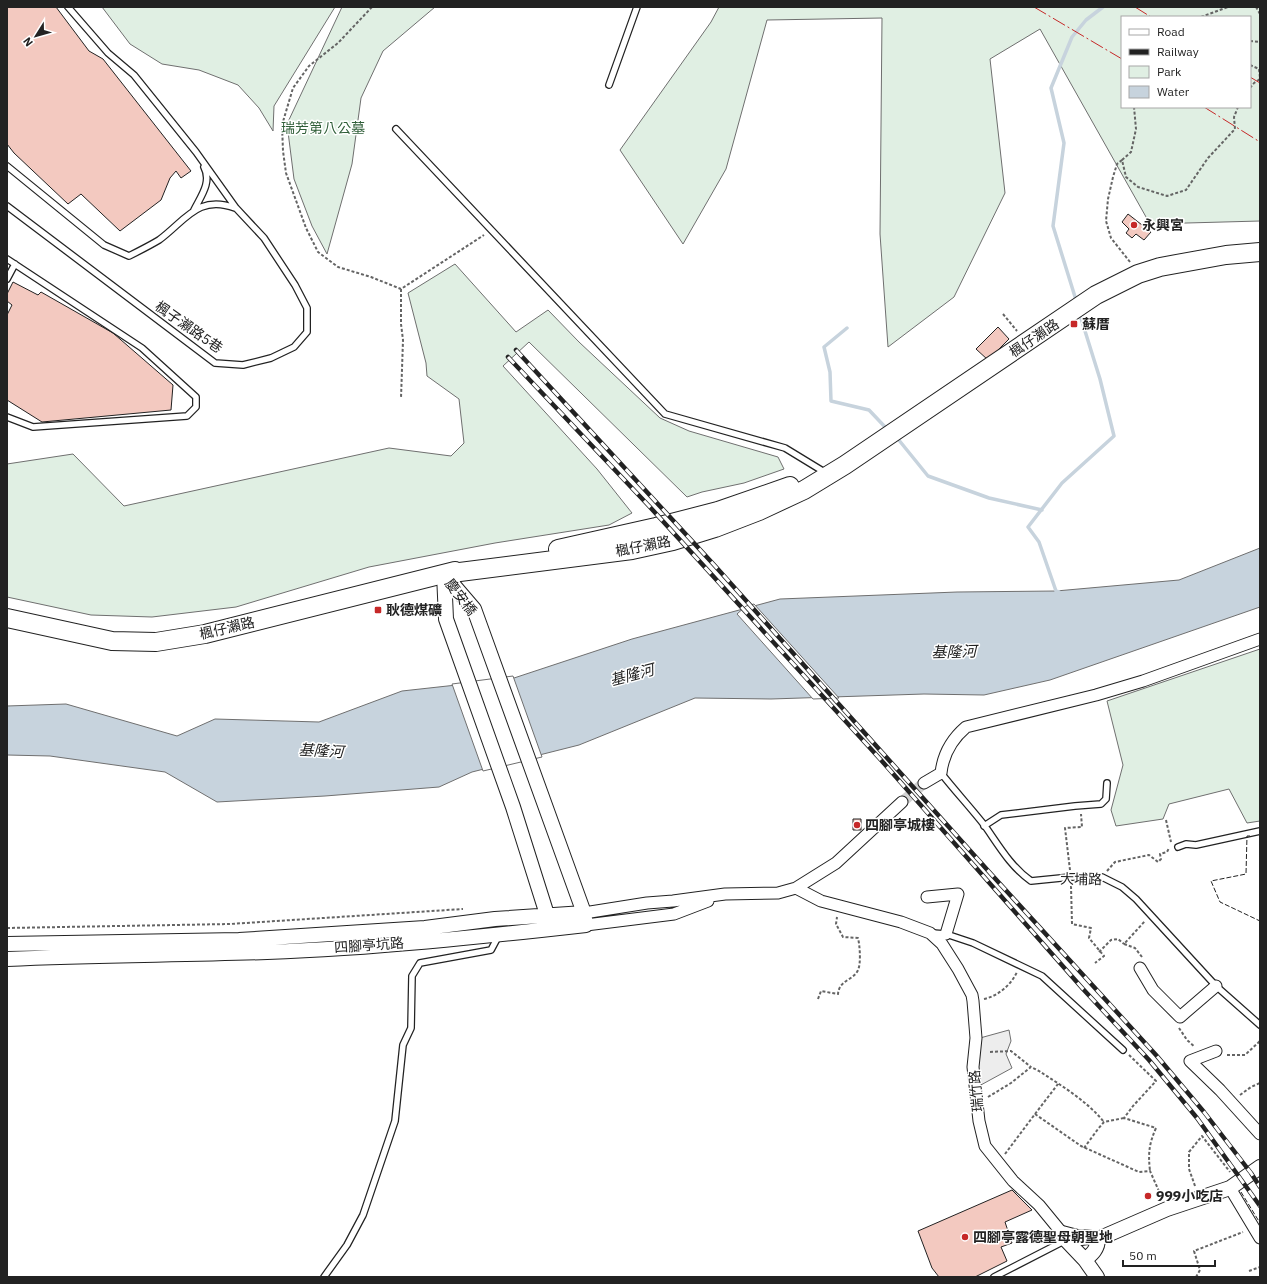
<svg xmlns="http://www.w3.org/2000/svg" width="1267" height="1284" viewBox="0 0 1267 1284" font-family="'IBM Plex Sans','Noto Sans TC',sans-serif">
<rect width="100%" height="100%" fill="#fff"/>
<path fill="#e0efe3" stroke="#6f6f6f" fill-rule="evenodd" d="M102,7H335L274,106L273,131L259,108L238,85L199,70L162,64L130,44Z
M342,7H435L383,51L361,98L352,164L327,254L312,226L294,179L287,124Z
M719,7H1260V221L1150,224L1040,29L990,59L1005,193L954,297L888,347L880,234L882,18L767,20L726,169L683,244L620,150L711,22ZM1122,17H1250V107H1122Z
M455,264L516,332L548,310L579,342L660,418L689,431L778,457L784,469L744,483L702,492L687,497L529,342L503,366L597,469L632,513L609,525L495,543L369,567L236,607L152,617L91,615L7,597V464L73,454L124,506L389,448L451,456L464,443L459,399L427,376L426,363L408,293Z
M1260,649V821L1247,823L1229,789L1169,804L1163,819L1116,826L1111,810L1123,765L1107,701Z"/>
<path fill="#ededed" stroke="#6f6f6f" d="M1009,1030L1011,1041L1006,1054L1012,1068L979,1086L977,1065L980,1038Z"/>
<path fill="#c7d3dd" stroke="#6f6f6f" d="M1260,548V607L1050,680L984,695L924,694L771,699L695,698L579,745L472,772L439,787L325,796L217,802L165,772L50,756L7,755V706L66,704L177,736L215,719L319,722L402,691L511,679L632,639L780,599L957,592L1056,591L1179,580Z"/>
<path fill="#fff" stroke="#6f6f6f" d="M754,604L839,698L813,699L737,614L746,606Z
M513,676L542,757L483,771L452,684Z"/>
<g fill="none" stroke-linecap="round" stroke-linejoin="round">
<path stroke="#c7d3dd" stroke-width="3.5" d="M1076,300L1053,226L1064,143L1051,88L1072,37L1086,20L1103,7
M847,328L824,347L830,372L831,401L869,410L887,429
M898,439L928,476L989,498L1042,510
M1059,592L1056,591L1039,542L1028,527L1062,483L1114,436L1100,379L1080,315"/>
</g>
<path fill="#f3c9c0" stroke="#222" d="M7,7H56L89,51L103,59L191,171L181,178L176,171L170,178L161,200L120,231L81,194L68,204L14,153L7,144Z
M1128,214L1151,232L1144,240L1136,234L1132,238L1126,233L1129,229L1122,222Z
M13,282L38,295L41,292L113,333L173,385L171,410L42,422L7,400V315L12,305L7,301V294Z
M998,327L1009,339L988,360L976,349Z
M853,819H861V830H853Z
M1012,1190L1032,1210L1005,1222L1012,1243L1001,1247L1007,1261L975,1277H939L932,1268L918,1231Z"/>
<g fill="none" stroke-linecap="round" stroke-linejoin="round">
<path stroke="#d3d3d3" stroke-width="11" stroke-dasharray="11 5.5" stroke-linecap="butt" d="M902,802L924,783"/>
<defs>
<path id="service" d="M609,85L637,7
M396,129L665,414L785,448L826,473
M7,166L104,245L129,256C139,251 149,246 159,240C185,221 198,194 235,208
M7,206L215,363L243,365L271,358L294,347L307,332V308L295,285L264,238L236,208L196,152L134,75L108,53L68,7
M194,210C201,196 212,182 204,167
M7,259L142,348L196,397V407L187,416L33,427L7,417
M7,279L15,264
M941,773C955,791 971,808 985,826C999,846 1011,867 1031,881L1071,877H1102L1122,887L1136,899L1216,986L1260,1025
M984,826L1001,815L1075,806L1101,804L1106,799L1107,783
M1178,847L1186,844L1196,845L1260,831
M932,933L946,934L973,943L1042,976L1123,1050
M324,1277L347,1245L363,1215L395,1121L403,1045L411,1028L412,976L420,963L491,950L499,935
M994,1277L1066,1240"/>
<path id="minor" d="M924,783L941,773C943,755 952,739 966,727L1096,695L1143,681L1260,639
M796,888L821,901L901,922L930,933L942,944L958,969L972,995L973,1001L976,1038L973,1067L979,1121L985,1146L1013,1181L1039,1205L1062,1233
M927,897L958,894L946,934
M584,913L647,903L673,901L725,894L778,893L796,888L836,863L902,802
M586,925L674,914L708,901
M1140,968L1153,990L1180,1017L1216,986
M1216,1051L1190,1061L1220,1090L1260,1134
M1230,1188L1260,1238"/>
<path id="tertiary" d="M444,574L446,619L513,807L550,924
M7,944L239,940L425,928L495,919L584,913
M7,959C94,955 180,955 267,952C374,948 480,937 586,925L584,913L474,609L444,574
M1062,1233L1066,1240L1085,1260L1097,1277
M1062,1233L1081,1238L1087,1237L1098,1239
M1085,1260C1092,1254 1098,1249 1098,1239L1167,1209L1230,1188L1260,1167"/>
<path id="primary" d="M558,549L656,527L718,511L790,486
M444,574L632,550L673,541L715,528L759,511L804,490L845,465L1096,295L1138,274L1160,267L1226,255L1260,252
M7,618L112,641L156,642L205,634L455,571"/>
</defs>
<use href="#service" stroke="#222" stroke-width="8"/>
<use href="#minor" stroke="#222" stroke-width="13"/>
<use href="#tertiary" stroke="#222" stroke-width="16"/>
<use href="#primary" stroke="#222" stroke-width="20"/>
<path stroke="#646464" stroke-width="2" stroke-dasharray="3 2" stroke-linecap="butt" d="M372,7L338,43L309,66L293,88L282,125L283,151L286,173L306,228L318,252L338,267L371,277L401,289L484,235
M1256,7L1260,14
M1201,17L1228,7
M1250,41L1260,42
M1250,65L1259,69L1260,78
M1250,88L1254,83L1260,79
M1122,160L1131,152L1136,129L1134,107
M1130,262L1111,238L1106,221L1108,199L1113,177L1117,164L1122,160L1126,177L1138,187L1167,196L1186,190L1208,158L1235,129L1234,117L1238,107
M401,289V324L403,340L401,398
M1003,314L1017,331
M1166,820L1171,842
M1070,870L1065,828L1082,827L1081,814
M1107,871L1115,862L1149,855L1158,862L1161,859L1160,854L1167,852L1169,848
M1071,886L1072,924L1091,928L1089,938L1104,956L1095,963
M7,928L230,924L463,909
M1099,952L1111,940L1118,939L1124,944
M1142,957L1135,948L1124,944L1145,921
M818,999L821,991L838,994C839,980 854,980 858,970C861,964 860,946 858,938L843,937L836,924L837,917
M984,999C998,996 1011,985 1017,972
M1179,1028L1187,1040L1195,1047
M990,1052L1011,1051L1031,1067
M1129,1055L1156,1081L1133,1106L1124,1118L1156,1128C1149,1144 1148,1153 1150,1171
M1227,1055H1245L1260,1041
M1240,1095L1251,1087L1260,1083
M988,1097L1011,1083L1031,1067L1039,1071C1062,1086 1087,1101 1104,1122
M1035,1114L1058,1084
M1084,1148L1098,1129L1104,1122L1124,1118
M1005,1154L1035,1114L1081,1146L1139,1172L1150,1171L1162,1198
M1195,1186L1189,1169V1152L1202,1136L1230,1172
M1249,1271L1260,1267
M1196,1277L1200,1270L1194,1251L1243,1232"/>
<use href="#service" stroke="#fff" stroke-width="5.5"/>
<use href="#minor" stroke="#fff" stroke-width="11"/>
<use href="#tertiary" stroke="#fff" stroke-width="14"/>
<use href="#primary" stroke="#fff" stroke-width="18"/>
<defs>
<path id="rail" d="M516,350L716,567L991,874L1156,1055L1204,1112L1251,1173L1260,1187
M508,357L649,506L881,760L1083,989L1149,1060L1197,1118L1260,1206"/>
</defs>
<use href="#rail" stroke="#222" stroke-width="4.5"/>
<use href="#rail" stroke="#fff" stroke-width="3" stroke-dasharray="9" stroke-linecap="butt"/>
<path stroke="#222" stroke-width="1" stroke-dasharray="5 2" stroke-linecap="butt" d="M1250,836H1247L1246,874L1211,881L1220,902L1260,921
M1241,1192L1260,1223"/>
<path stroke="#c62828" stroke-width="1" stroke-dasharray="14 3 2 3" stroke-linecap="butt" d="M1034,7L1122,59
M1135,7L1151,17
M1250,77L1260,83
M1204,107L1260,142"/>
</g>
<g fill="#c62828" stroke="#fff" stroke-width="1.5">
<circle cx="1134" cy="225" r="4"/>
<rect x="1070" y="320" width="8" height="8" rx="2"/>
<rect x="374" y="606" width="8" height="8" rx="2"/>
<circle cx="857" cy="825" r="4"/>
<circle cx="1148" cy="1196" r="4"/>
<circle cx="965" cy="1237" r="4"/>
</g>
<g text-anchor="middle" stroke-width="3" stroke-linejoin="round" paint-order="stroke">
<g font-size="14" fill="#2f5e38" stroke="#fff">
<text x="323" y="133">瑞芳第八公墓</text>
</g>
<g font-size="14" font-weight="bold" fill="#222" stroke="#fff" text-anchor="start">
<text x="1142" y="230">永興宮</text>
<text x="1082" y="329">蘇厝</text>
<text x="386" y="615">耿德煤礦</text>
<text x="865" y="830">四腳亭城樓</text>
<text x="1156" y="1201">999小吃店</text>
<text x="973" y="1242">四腳亭露德聖母朝聖地</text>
</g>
<g font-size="14" fill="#222" stroke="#fff">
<text transform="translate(189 327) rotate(35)" y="5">楓子瀨路5巷</text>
<text transform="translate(1034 338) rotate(-34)" y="5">楓仔瀨路</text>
<text transform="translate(643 546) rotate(-11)" y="5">楓仔瀨路</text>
<text transform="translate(461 597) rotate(53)" y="5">慶安橋</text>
<text transform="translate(227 628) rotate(-13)" y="5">楓仔瀨路</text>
<text transform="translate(1081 879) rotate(1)" y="5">大埔路</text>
<text transform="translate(369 945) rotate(-4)" y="5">四腳亭坑路</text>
<text transform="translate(976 1091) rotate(-95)" y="5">瑞竹路</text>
</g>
<g font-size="15" font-style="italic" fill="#222" stroke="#fff">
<text transform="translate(954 652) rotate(-1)" y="5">基隆河</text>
<text transform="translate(632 675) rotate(-15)" y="5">基隆河</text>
<text transform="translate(321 751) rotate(3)" y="5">基隆河</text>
</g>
</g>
<rect width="1267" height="1284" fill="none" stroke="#222222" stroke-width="16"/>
<rect x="1121" y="16" width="130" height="92" fill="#ffffff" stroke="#a7a7a7"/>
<rect x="1129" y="29" width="20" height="6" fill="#ffffff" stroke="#a7a7a7"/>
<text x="1157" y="36" font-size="12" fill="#222222">Road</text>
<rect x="1129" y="49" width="20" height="6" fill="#222222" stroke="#a7a7a7"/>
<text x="1157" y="56" font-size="12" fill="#222222">Railway</text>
<rect x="1129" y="66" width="20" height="12" fill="#e0efe3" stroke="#a7a7a7"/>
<text x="1157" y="76" font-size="12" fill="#222222">Park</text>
<rect x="1129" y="86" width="20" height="12" fill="#c7d3dd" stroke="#a7a7a7"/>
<text x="1157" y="96" font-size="12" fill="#222222">Water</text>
<g transform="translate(36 36) rotate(233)" stroke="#ffffff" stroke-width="3" paint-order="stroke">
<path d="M0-3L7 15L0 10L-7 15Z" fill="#222222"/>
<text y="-6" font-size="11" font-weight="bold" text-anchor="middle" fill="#222222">N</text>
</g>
<path d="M1123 1260v6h92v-6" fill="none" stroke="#222222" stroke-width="2"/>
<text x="1129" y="1260" font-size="12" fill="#222222" stroke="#ffffff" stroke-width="3" paint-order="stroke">50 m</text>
</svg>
